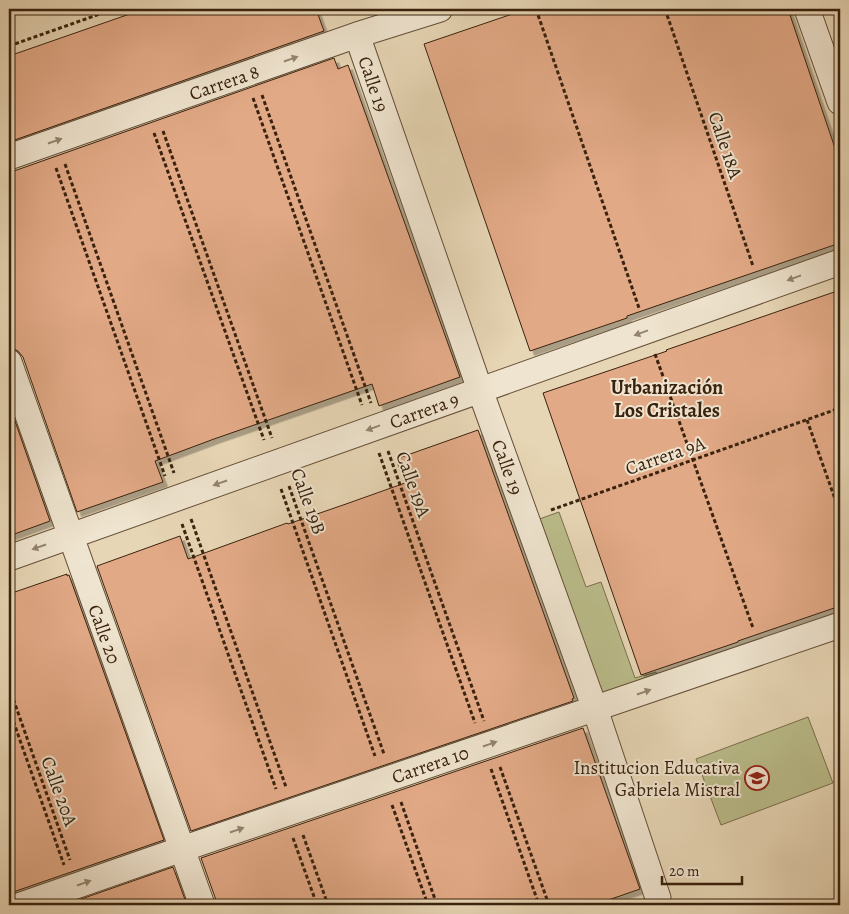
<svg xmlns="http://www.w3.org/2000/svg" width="849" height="914" viewBox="0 0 849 914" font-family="Alegreya,serif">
<defs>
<filter id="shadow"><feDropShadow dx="4.5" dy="4.5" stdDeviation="0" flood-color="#0004"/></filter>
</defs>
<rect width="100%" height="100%" fill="#e7d6b5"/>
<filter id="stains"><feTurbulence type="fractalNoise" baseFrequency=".004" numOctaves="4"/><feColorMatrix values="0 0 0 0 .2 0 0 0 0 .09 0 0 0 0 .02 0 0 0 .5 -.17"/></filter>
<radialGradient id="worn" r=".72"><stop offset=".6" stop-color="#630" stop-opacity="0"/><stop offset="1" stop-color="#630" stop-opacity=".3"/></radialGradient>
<path fill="#babc8a" stroke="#7a6f4c" d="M559,512L586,587L601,582L635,678L656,672L658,680L608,695L591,690L531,522Z
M808,717L833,783L721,825L696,759Z"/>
<path fill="#e2a986" stroke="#3a220e" filter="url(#shadow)" d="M144,9H316L324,31L9,142V56Z
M527,9H788L840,163V243L627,316V318L530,351L424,44Z
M334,58L338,69L348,65L460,377L379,406L372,384L214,439L155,461L163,482L77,512L23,357L18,351L12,348H9V171H14Z
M840,290V606L738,641V642L641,675L543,393L667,351L666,350Z
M9,404L50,521L9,536Z
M478,430L574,698L572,699L573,701L191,831L97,566L180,536L188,559L287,523L288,524L346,504L405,483L396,459Z
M67,574V576L69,575L164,840L16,891L10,896L9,887V594Z
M583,728L640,889L594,905H216V900L201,858Z
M173,867L187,905H64Z"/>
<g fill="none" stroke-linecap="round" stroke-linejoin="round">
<defs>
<path id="minor" d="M807,9L840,102
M357,35L480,390L595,709L658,898
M9,157L357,35L440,9
M9,362L202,905
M9,558L840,262
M21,905L182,849L840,625"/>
</defs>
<use href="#minor" stroke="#654f38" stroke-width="27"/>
<path stroke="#3a220e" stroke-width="3" stroke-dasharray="4 2.5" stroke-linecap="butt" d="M337,9L339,15
M536,9L639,308
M665,9L753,266
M9,46L114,9
M262,95L371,403
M253,98L362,405
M163,131L272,438
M154,133L264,440
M65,164L174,473
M56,168L165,476
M655,354L753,628
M807,420L840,513
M388,451L484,721
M379,453L475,723
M289,486L384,754
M281,489L375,756
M551,510L840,408
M191,519L286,787
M182,524L276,789
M9,687L70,860
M9,709L64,865
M500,767L549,905
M491,769L539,905
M401,802L437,905
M392,805L428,905
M303,835L328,905
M293,838L317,905"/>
<use href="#minor" stroke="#efe4cf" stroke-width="25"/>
</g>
<defs><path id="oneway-solid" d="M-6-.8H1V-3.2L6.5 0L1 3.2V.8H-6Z" transform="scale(1.25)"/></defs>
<g fill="#94836e">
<use href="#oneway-solid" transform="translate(291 59) rotate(-19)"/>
<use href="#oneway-solid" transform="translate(55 141) rotate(-19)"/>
<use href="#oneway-solid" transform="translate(794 278) rotate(160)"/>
<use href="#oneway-solid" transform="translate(641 333) rotate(160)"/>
<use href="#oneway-solid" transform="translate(373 428) rotate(160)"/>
<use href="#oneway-solid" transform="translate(220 483) rotate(161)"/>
<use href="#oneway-solid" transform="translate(39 547) rotate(161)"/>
<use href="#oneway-solid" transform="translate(644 692) rotate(-19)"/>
<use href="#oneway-solid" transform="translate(490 744) rotate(-19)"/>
<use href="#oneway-solid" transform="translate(237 830) rotate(-19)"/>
<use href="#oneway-solid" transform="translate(84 883) rotate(-19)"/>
</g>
<defs>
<symbol id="university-ring" viewBox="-11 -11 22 22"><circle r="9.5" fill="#efe4cf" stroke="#8f2418" stroke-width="1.5"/><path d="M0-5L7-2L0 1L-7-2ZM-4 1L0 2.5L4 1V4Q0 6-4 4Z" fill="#8f2418"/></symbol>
</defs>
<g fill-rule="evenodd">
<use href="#university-ring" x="743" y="764" width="28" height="28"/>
</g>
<g text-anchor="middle" stroke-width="4" stroke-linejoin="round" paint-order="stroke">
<g font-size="19" fill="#3a220e" stroke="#efe4cf">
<text transform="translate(224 82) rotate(-19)" y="7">Carrera 8</text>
<text transform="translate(374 84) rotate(71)" y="7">Calle 19</text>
<text transform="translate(726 145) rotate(71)" y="7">Calle 18A</text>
<text transform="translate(424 410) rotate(-20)" y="7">Carrera 9</text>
<text transform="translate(665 455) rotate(-19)" y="7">Carrera 9A</text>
<text transform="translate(508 467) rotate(70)" y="7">Calle 19</text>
<text transform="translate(414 484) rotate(70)" y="7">Calle 19A</text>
<text transform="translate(309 501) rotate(70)" y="7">Calle 19B</text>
<text transform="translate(105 634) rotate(70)" y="7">Calle 20</text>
<text transform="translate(430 764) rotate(-19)" y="7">Carrera 10</text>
<text transform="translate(60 791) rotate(70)" y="7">Calle 20A</text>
</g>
<g font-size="19" fill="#3a220e" stroke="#efe4cf" text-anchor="end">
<text x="740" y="774">Institucion Educativa<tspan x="740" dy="22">Gabriela Mistral</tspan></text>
</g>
<g font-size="20" font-weight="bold" fill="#3a220e" stroke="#efe4cf">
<text x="667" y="394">Urbanización<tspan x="667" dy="23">Los Cristales</tspan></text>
</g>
</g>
<rect width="849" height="914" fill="none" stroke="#e7d6b5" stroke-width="30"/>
<rect x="10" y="10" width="829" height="894" fill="none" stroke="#3a220e" stroke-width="2.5"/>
<rect x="15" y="15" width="819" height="884" fill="none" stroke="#3a220e"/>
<path d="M662 876v8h80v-8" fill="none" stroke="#3a220e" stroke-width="2.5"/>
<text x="669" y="876" font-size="15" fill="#3a220e" stroke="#efe4cf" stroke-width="4" paint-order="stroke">20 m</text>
<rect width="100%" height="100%" filter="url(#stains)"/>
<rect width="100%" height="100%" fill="url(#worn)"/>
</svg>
